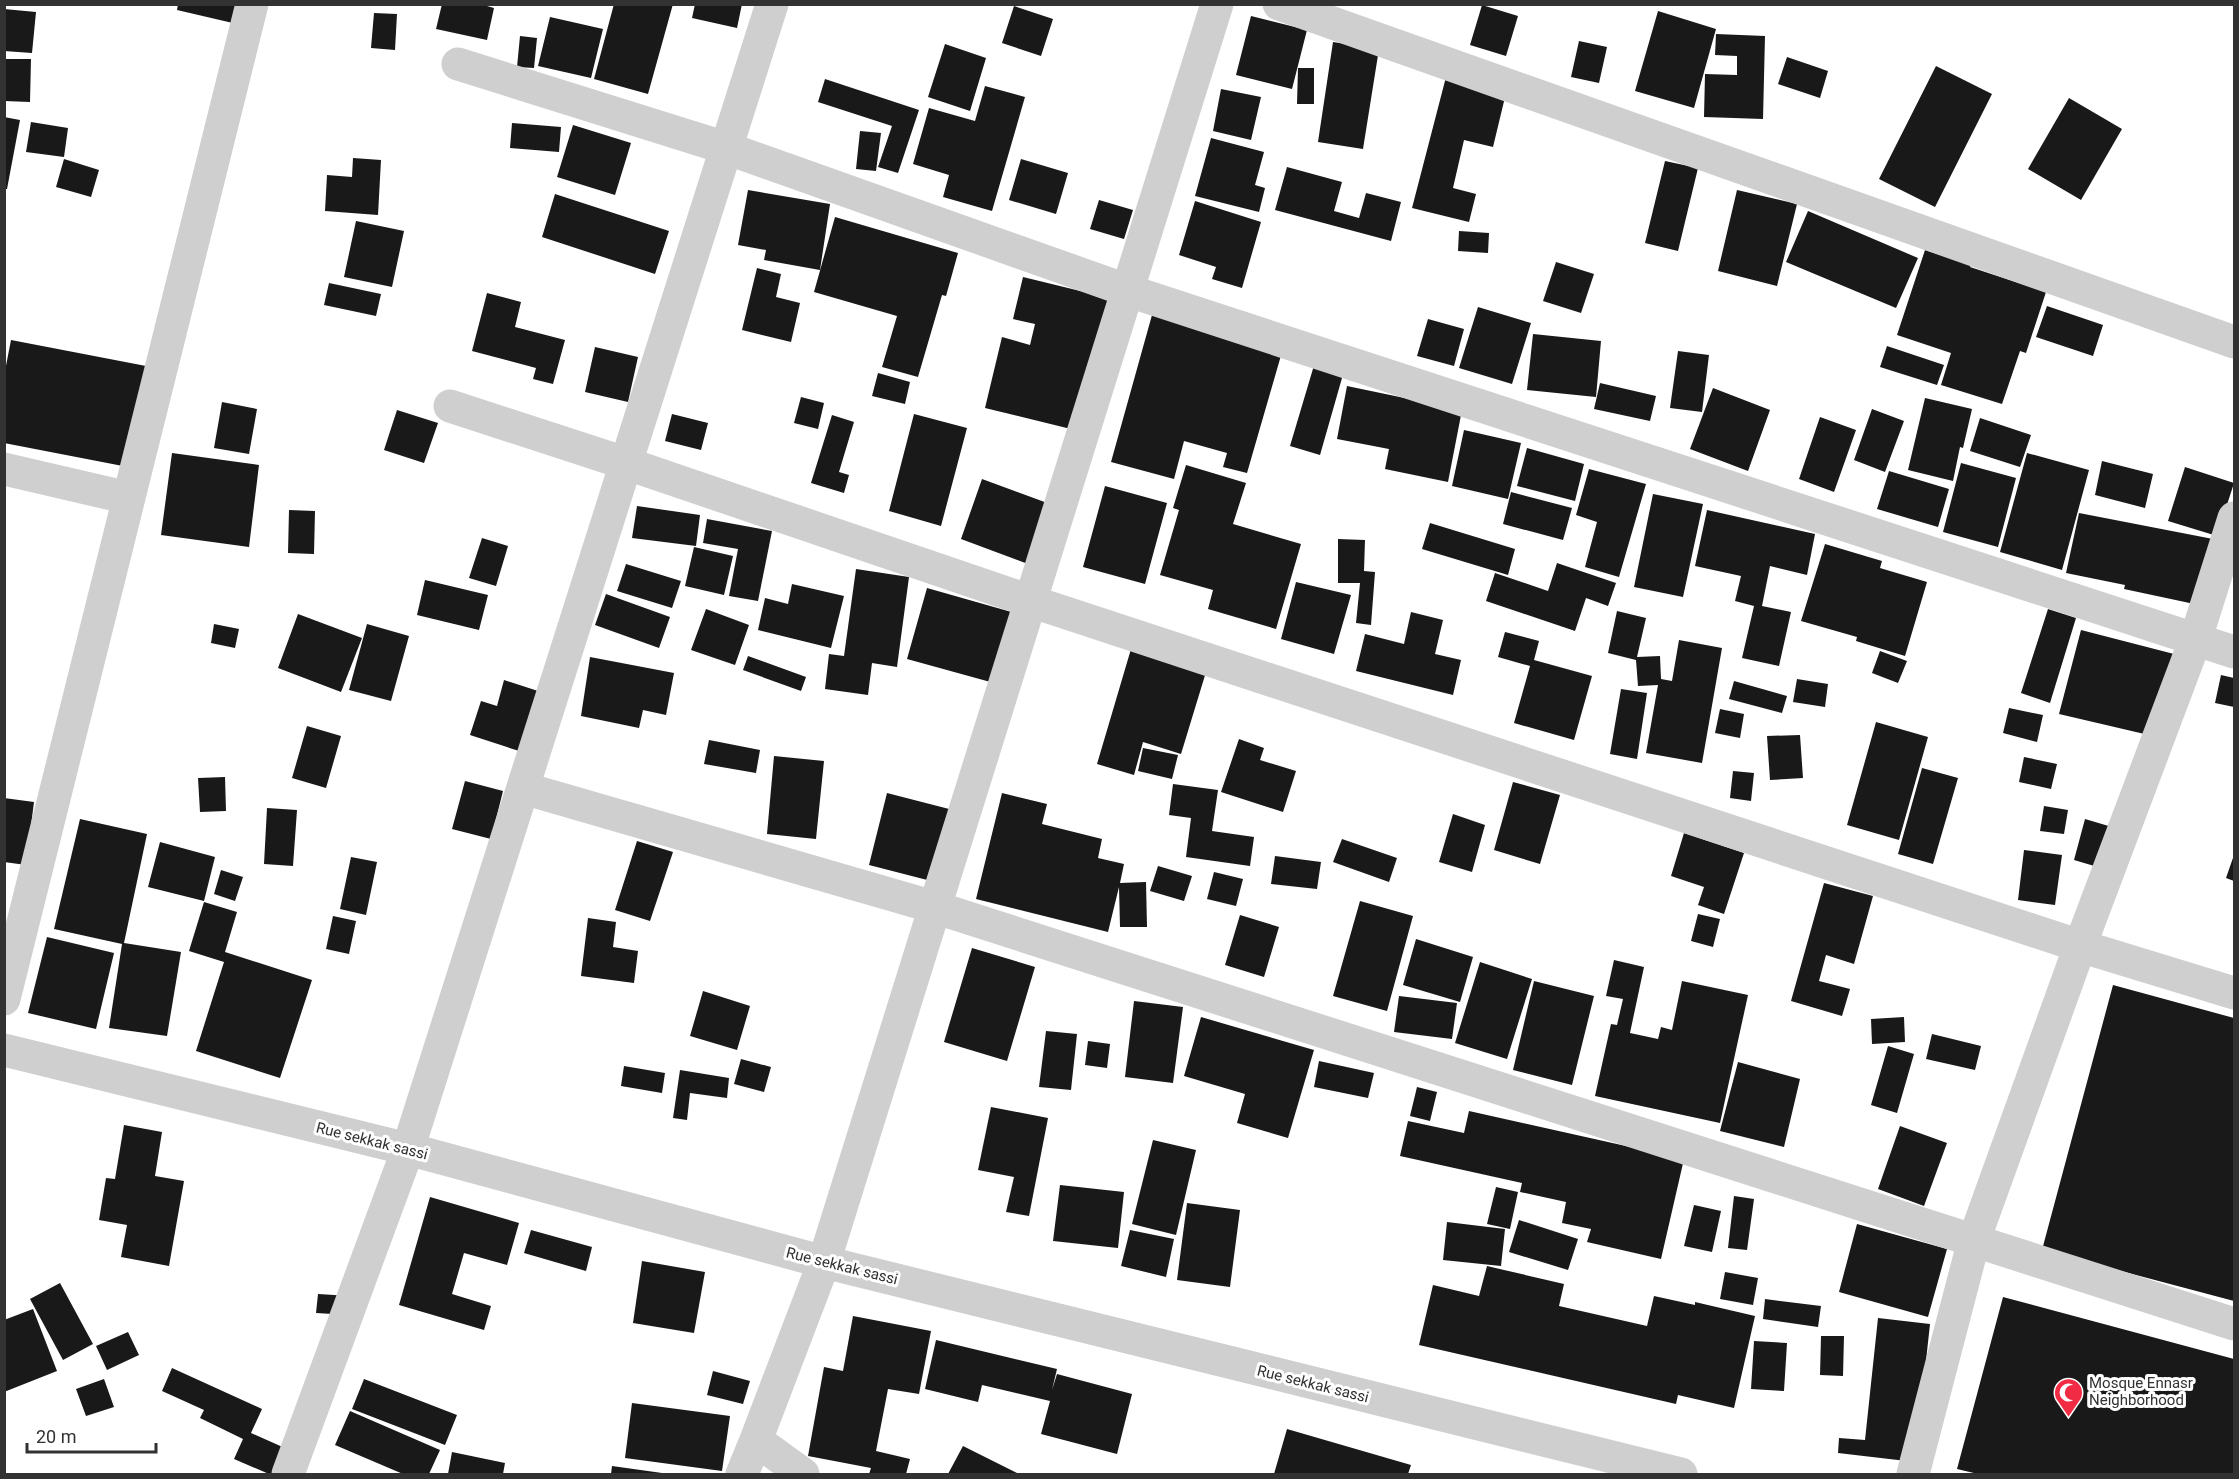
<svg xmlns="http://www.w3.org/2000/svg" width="2239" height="1479" viewBox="0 0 2239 1479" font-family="Roboto,sans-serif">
<rect width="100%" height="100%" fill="#fff"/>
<path fill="#191919" d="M178,4H241L237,24L177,10Z
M442,4H480L494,8L487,40L436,29Z
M614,4H673L648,94L594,79Z
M695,4H742L737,28L692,18Z
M1482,5L1518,16L1506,56L1470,45Z
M1014,6L1053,19L1041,56L1002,43Z
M4,9L36,12L32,53L4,51Z
M1658,11L1716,29L1694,108L1635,91Z
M374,13L397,14L395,50L371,48Z
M1251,16L1307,30L1292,89L1236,75Z
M550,17L603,29L591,78L538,66Z
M1716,34L1765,36L1763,119L1704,117L1705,74L1737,75V56L1715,55Z
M520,36L537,38L534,68L517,67Z
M1579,41L1607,47L1599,83L1571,77Z
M1333,42L1379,49L1363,149L1318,142Z
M945,44L986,58L970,111L928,97Z
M1787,57L1828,71L1820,98L1778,84Z
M4,59H31L30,102L4,101Z
M1936,66L1992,94L1935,207L1879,179Z
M1298,68H1314V104H1297Z
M1446,77L1506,93L1493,147L1464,140L1453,188L1476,194L1469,222L1412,208Z
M825,79L919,110L898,173L878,167L892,126L818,102Z
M985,86L1025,97L992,211L943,197L949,175L913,164L929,108L975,121Z
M1221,89L1261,97L1251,140L1213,131Z
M2069,98L2122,129L2081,200L2028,169Z
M4,117L20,120L7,189H4Z
M31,122L68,128L64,157L26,152Z
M512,123L561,127L559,152L510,148Z
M573,125L631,143L615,195L557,177Z
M860,131L881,133L876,171L856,169Z
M1211,138L1264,152L1255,185L1265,188L1259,212L1195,196Z
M353,158L381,160L378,215L325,211L327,175L352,177Z
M64,159L99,170L91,197L56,187Z
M1021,159L1068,173L1056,214L1009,200Z
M1665,161L1698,168L1678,251L1645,243Z
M1287,167L1342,182L1334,211L1359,218L1366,193L1401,202L1391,241L1275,210Z
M748,190L830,204L820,270L764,260L766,250L738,245Z
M1737,190L1797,204L1777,286L1718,271Z
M555,194L669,231L655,274L542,237Z
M1099,200L1133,210L1124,239L1090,229Z
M1195,201L1261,222L1242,288L1212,279L1216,267L1179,255Z
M1808,211L1918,258L1896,308L1786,262Z
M835,217L958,253L946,296L942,295L918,377L882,367L897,316L814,292Z
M356,221L404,231L392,287L344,277Z
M1459,231L1489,233L1488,253L1458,251Z
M1925,250L1971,265L1970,267L2046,292L2026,353L2020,351L2002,404L1941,385L1951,353L1897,335Z
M1556,262L1594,274L1581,313L1543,301Z
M757,268L781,274L776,297L800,303L791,342L742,330Z
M1023,277L1109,298L1079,431L985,408L1002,337L1030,345L1035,324L1013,319Z
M329,283L381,294L376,316L324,305Z
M487,293L521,302L515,327L565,340L553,384L533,379L536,368L472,351Z
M2047,306L2103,325L2093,356L2036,337Z
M1478,307L1531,323L1512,384L1459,368Z
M1152,315L1282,352L1247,473L1223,467L1227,453L1184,441L1174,479L1111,462Z
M1428,319L1464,329L1454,366L1417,356Z
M1533,334L1601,341L1596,397L1527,390Z
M11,340L146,366L128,467L4,443V376Z
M1887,346L1944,365L1937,385L1880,367Z
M595,347L638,357L628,402L585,392Z
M1678,351L1709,355L1702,412L1670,408Z
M1315,362L1344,371L1320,455L1290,446Z
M878,373L910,382L905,404L872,396Z
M1600,383L1656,396L1650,421L1594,409Z
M1347,386L1462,410L1448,482L1385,469L1389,449L1337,439Z
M1713,388L1770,410L1748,471L1690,449Z
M801,397L824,403L818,429L794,423Z
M1925,398L1972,409L1963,448L1960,447L1953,481L1908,470Z
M222,402L257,409L249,454L214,448Z
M1872,409L1904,421L1885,472L1854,460Z
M397,410L438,423L424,463L384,450Z
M672,414L708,423L701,450L665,441Z
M914,414L967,428L941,526L889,511Z
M832,415L854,422L839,472L849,475L844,493L811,483Z
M1820,417L1856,430L1834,492L1799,479Z
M1980,418L2031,435L2020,467L1970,451Z
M1464,430L1521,443L1508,499L1452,486Z
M1527,448L1584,464L1575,501L1517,486Z
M172,453L259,465L249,547L161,535Z
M2027,453L2089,470L2062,570L2000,552Z
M2102,461L2153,474L2145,508L2095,495Z
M1961,463L2016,478L1998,547L1943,532Z
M1186,465L1246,483L1233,524L1301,544L1276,629L1208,609L1213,590L1160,575L1179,510L1173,508Z
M2185,467L2234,483L2217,536L2168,521Z
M1589,469L1646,484L1619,577L1585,567L1597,522L1576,515Z
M1889,471L1949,489L1938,527L1877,509Z
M982,479L1050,504L1028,564L961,539Z
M1105,486L1167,503L1145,584L1083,567Z
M1511,492L1572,508L1563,540L1503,524Z
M1653,494L1703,504L1683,597L1634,587Z
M637,506L700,515L696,546L632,538Z
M289,510L315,511L314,554L288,553Z
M1707,510L1815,534L1807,575L1770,566L1762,606L1791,612L1779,666L1742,658L1754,606L1735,601L1741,576L1695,566Z
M2079,513L2213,539L2199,605L2124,589L2125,585L2066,573Z
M707,519L772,531L758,601L729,596L738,549L703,543Z
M1430,523L1515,549L1508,575L1422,549Z
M482,538L508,546L496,586L469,578Z
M1338,539L1365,540L1364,571L1375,572L1371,625L1356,623L1360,583H1338Z
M1825,544L1882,561L1880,568L1927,582L1905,656L1856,641L1857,637L1801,621Z
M694,547L733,556L724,595L685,586Z
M1557,563L1616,583L1608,606L1586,598L1575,631L1486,601L1495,573L1548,591Z
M626,564L681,581L672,608L617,591Z
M856,569L909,577L897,667L872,663L868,695L825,689L829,654L844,656Z
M425,580L488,595L479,630L417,615Z
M1296,582L1351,595L1334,654L1281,639Z
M792,584L844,596L831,648L758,630L765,598L788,604Z
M927,588L1015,613L994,683L907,659Z
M606,594L670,617L659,648L595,625Z
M706,609L749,625L735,665L691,650Z
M2048,609L2076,618L2050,703L2021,693Z
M1617,611L1646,618L1637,657L1660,656L1661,679L1672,681L1679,640L1722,648L1702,763L1646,753L1658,685L1638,686L1636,660L1608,653Z
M1411,612L1443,620L1435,654L1461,660L1453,695L1356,671L1365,634L1404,644Z
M298,614L362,638L341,692L278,668Z
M214,624L239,629L235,648L211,643Z
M367,624L409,636L391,701L349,690Z
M2081,630L2174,654L2153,736L2059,714Z
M1505,632L1539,641L1534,660L1592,676L1574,740L1514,723L1530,666L1498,657Z
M1131,649L1206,672L1181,754L1143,742L1134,775L1097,764Z
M1880,651L1907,661L1898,683L1872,673Z
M748,656L806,677L801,691L743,670Z
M590,657L674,673L666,715L643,710L639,728L581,716Z
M2221,675L2234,678V707L2215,703Z
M1797,679L1828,684L1825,707L1793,702Z
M504,680L538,691L519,751L470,735L481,701L497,706Z
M1734,681L1787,696L1782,713L1729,699Z
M1621,689L1647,693L1637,759L1610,754Z
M2009,708L2043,715L2037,742L2003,733Z
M1720,709L1744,714L1740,738L1715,733Z
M1876,722L1928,737L1899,840L1847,825Z
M307,726L341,736L326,788L292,778Z
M1800,735L1803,778L1770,780L1767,736Z
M1239,739L1264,748L1260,760L1296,771L1283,812L1221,792Z
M709,740L760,750L756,773L704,764Z
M1143,748L1178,755L1172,779L1138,771Z
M774,756L824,761L816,839L767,834Z
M2024,757L2057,764L2051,789L2019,782Z
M1922,768L1958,778L1933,864L1898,854Z
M1733,771L1754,773L1751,801L1730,798Z
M225,777L226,811L200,812L198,778Z
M465,781L503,791L491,839L452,829Z
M1513,782L1560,795L1540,864L1494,850Z
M1173,784L1218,790L1212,831L1254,837L1250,866L1186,857L1191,818L1169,815Z
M887,793L953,810L935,882L869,865Z
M1002,793L1047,804L1042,824L1102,839L1098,858L1124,864L1120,883L1146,882L1147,927H1120L1119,887L1108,932L976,899Z
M4,798L34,802L26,865L4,862Z
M2044,806L2068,810L2064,834L2040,831Z
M267,808L297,810L293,866L264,864Z
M1453,814L1485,825L1472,872L1439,862Z
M80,819L147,834L124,943L181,952L167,1036L109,1028L122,944L54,929Z
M2085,819L2112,827L2101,868L2074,860Z
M1684,833L1744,853L1724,914L1698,905L1704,887L1671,876Z
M1342,839L1397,858L1389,882L1333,862Z
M637,841L673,852L650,921L615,910Z
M160,842L215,857L204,901L148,887Z
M2024,850L2062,855L2055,905L2018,900Z
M2234,855V881L2226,878Z
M1275,856L1321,862L1317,889L1271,884Z
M351,857L377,862L366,915L340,909Z
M1158,866L1192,876L1184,901L1150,891Z
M221,870L243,877L235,901L214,894Z
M1214,872L1243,879L1236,906L1207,899Z
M1824,883L1873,896L1854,964L1826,955L1819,981L1850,989L1842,1016L1791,1001Z
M1360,901L1413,916L1387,1011L1333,996Z
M204,902L237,912L225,952L312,980L280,1078L196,1051L224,962L189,951Z
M1698,914L1720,919L1713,947L1691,941Z
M1240,915L1279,927L1264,977L1225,965Z
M333,916L356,921L349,954L326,949Z
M588,918L616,922L613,947L638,951L634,983L581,976Z
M47,937L114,953L96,1029L28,1013Z
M1416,939L1473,957L1460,1002L1403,985Z
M972,948L1035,967L1007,1061L944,1042Z
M1614,960L1644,967L1630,1033L1658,1039L1661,1027L1672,1030L1682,981L1748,995L1720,1123L1595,1096L1611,1024L1617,1025L1623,999L1606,996Z
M1480,962L1532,979L1507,1059L1455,1043Z
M1534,981L1594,996L1572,1085L1513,1070Z
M2113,985L2234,1018V1301L2042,1250Z
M703,991L750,1006L737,1050L690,1036Z
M1399,996L1457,1003L1452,1039L1394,1032Z
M1134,1001L1183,1007L1173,1083L1125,1077Z
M1201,1017L1314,1050L1288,1138L1237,1123L1245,1094L1184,1076Z
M1904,1017L1905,1042L1872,1044L1871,1019Z
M1046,1031L1077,1034L1071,1090L1039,1087Z
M1932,1034L1981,1046L1975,1070L1926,1059Z
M1088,1041L1110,1044L1107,1068L1085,1065Z
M1888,1046L1914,1054L1897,1113L1871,1105Z
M741,1059L771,1067L764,1092L734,1084Z
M1319,1061L1374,1073L1368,1098L1314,1087Z
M1738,1062L1800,1079L1784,1147L1720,1131Z
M624,1066L665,1073L662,1093L621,1086Z
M680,1070L729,1078L727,1098L690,1093L687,1120L673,1118Z
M1417,1087L1437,1092L1430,1121L1410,1116Z
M991,1107L1048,1118L1029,1216L1006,1212L1014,1177L978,1170Z
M1469,1111L1684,1159L1661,1259L1587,1242L1591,1229L1562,1223L1566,1202L1520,1192L1522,1183L1400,1156L1408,1121L1464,1133Z
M124,1125L162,1132L155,1176L184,1181L169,1266L121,1257L127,1225L99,1220L106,1178L115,1179Z
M1900,1126L1947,1143L1924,1206L1878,1189Z
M1153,1140L1196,1150L1176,1235L1132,1224Z
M1060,1185L1124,1192L1118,1248L1053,1241Z
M1496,1187L1518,1192L1510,1229L1487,1224Z
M1734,1196L1754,1199L1747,1250L1728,1248Z
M430,1197L519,1223L507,1265L464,1253L452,1294L491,1306L484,1330L399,1305Z
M1187,1203L1240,1210L1230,1287L1177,1280Z
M1694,1205L1721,1211L1712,1252L1684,1246Z
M1519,1220L1578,1239L1568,1270L1509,1252Z
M1447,1222L1505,1229L1501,1266L1443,1260Z
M1857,1224L1947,1249L1928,1317L1839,1292Z
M531,1230L592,1247L586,1271L524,1253Z
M1130,1230L1174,1239L1166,1277L1121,1266Z
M642,1261L705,1272L694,1333L633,1323Z
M1487,1266L1564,1284L1559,1306L1647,1326L1654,1296L1695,1305V1302L1755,1316L1734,1408L1678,1395L1676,1404L1419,1345L1433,1285L1479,1296Z
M1725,1272L1758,1278L1753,1305L1720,1299Z
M60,1283L93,1344L63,1360L30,1299Z
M318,1294L350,1296V1315L316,1313Z
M2003,1297L2234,1359V1474H1978L1957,1469Z
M1765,1299L1821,1306L1818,1327L1763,1319Z
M33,1309L57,1371L4,1392V1320Z
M853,1316L931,1331L919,1394L888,1389L876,1451L910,1459L906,1474H869L871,1468L808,1456L824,1367L843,1371Z
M1878,1318L1930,1324L1915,1462L1838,1453L1839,1438L1865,1440Z
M128,1332L139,1355L107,1370L96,1346Z
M1821,1336H1844L1843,1376L1820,1375Z
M936,1340L1057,1369L1052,1390L1057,1374L1132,1394L1117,1454L1041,1434L1050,1401L982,1385L978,1402L925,1389Z
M1754,1341L1787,1343L1784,1391L1751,1389Z
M172,1368L262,1409L251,1433L296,1453L286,1474H269L234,1459L243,1439L200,1418L204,1410L162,1391Z
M713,1371L750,1381L743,1404L707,1395Z
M104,1379L114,1407L86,1416L76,1389Z
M364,1379L457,1415L445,1445L352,1409Z
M632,1403L730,1416L722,1471L625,1458Z
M350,1411L440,1450L429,1474H403L335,1445Z
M1287,1429L1411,1465L1408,1474H1274Z
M963,1446L1019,1474H948Z
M452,1452L505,1463L503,1474H448Z
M612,1466L662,1473L661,1474H611Z"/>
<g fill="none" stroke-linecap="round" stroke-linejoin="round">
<path stroke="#cfcfcf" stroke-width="33" d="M1279,4L2234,342
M458,64L726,148L1126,290L2234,652
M450,406L625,463L1030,601L2080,946L2234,993
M4,469L129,498
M523,788L934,907L2234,1324
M4,999L252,4
M4,1050L408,1149L824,1262L1681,1474
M288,1474L408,1149L772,4
M742,1474L756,1440
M803,1474L756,1440L824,1262L1217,4
M1913,1474L1974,1240L2080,946L2196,638L2234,518"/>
</g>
<defs>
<symbol id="mosque-pin" viewBox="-11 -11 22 30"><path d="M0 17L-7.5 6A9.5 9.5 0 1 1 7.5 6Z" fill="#f22b45" stroke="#fff"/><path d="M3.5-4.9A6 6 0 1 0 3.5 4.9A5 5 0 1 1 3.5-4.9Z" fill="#fff"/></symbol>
</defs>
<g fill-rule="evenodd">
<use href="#mosque-pin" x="2052" y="1376" width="33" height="45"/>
</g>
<g text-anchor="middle" stroke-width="6" stroke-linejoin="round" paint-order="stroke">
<g font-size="15" fill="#323232" stroke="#fff">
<text transform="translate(372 1141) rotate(14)" y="5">Rue sekkak sassi</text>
<text transform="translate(842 1266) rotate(14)" y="5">Rue sekkak sassi</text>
<text transform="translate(1313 1384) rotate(14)" y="5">Rue sekkak sassi</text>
</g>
<g font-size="15" fill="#323232" stroke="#fff" text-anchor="start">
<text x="2089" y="1388">Mosque Ennasr<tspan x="2089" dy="17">Neighborhood</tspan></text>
</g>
</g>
<rect width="2239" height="1479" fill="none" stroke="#323232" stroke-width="12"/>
<path d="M27 1443v9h129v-9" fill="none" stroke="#323232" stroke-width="3"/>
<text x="36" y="1443" font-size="18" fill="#323232" stroke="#ffffff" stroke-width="4.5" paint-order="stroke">20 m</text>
</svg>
